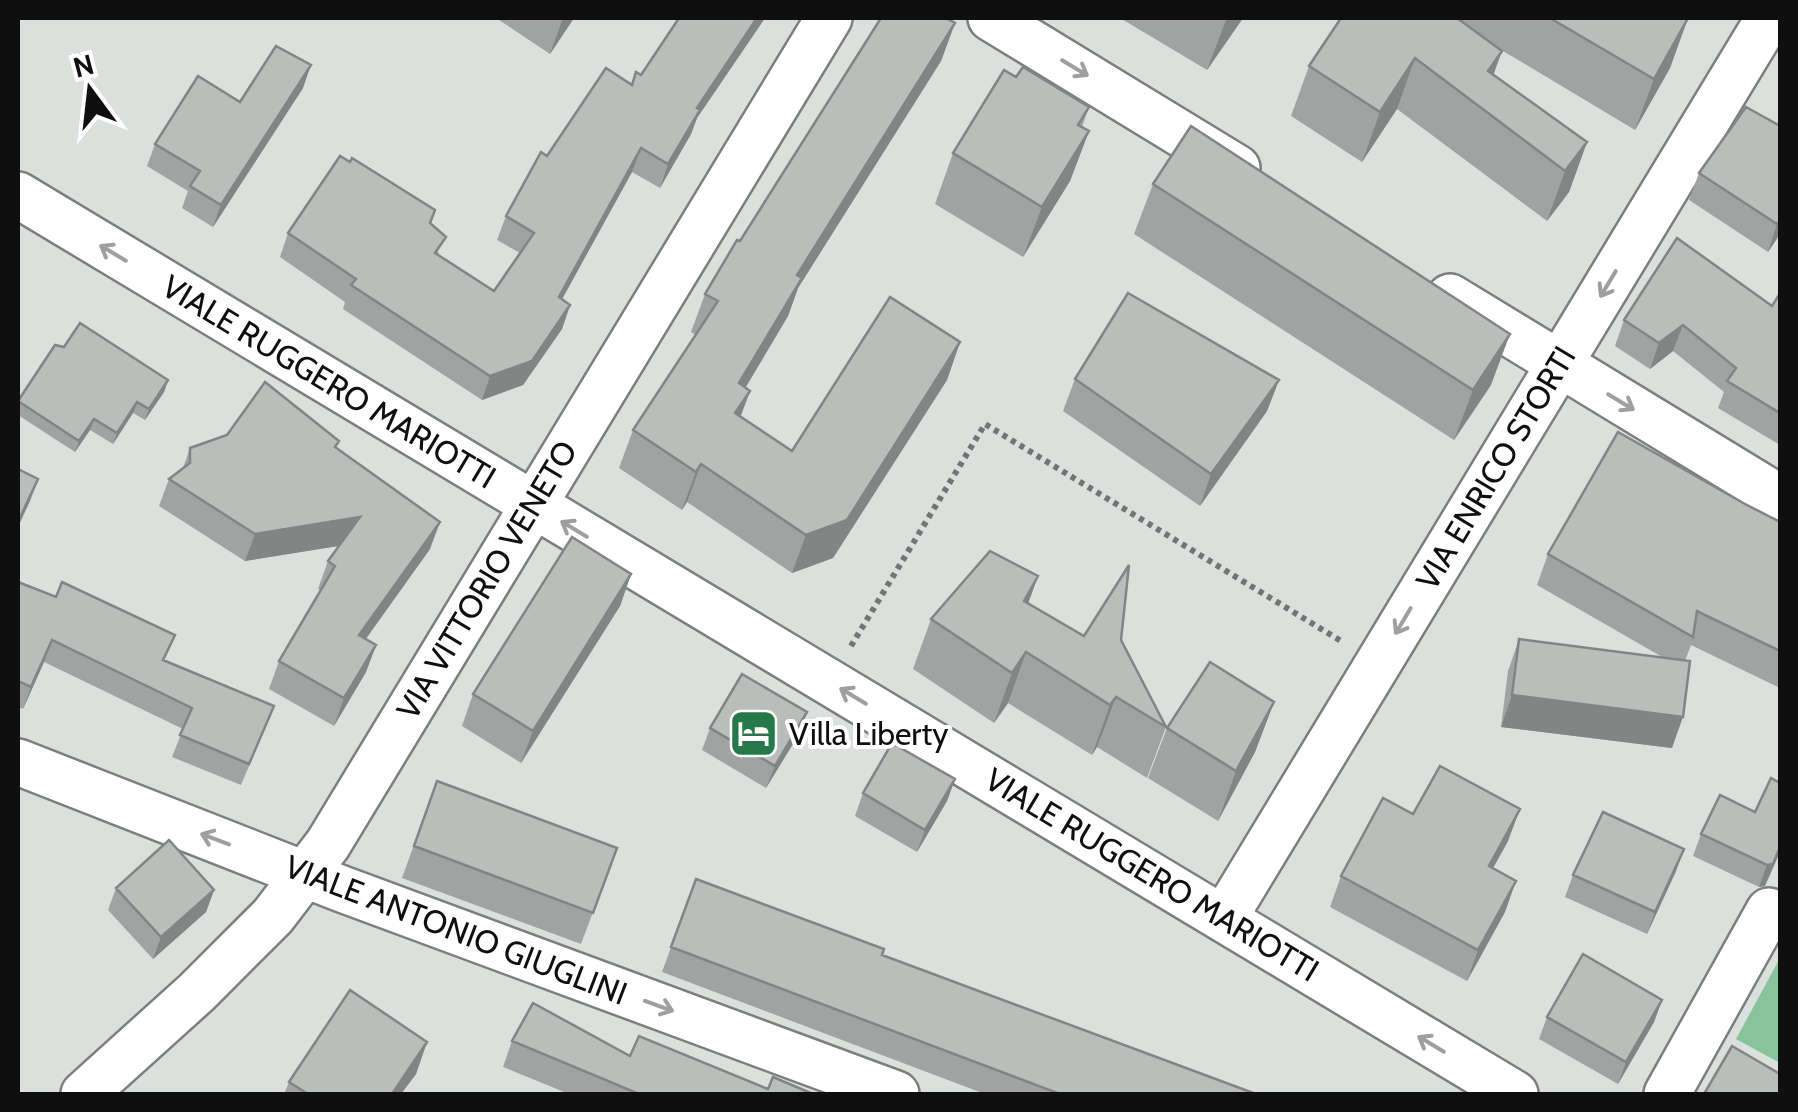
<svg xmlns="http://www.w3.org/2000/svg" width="1798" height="1112" viewBox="0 0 1798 1112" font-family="Cabin,sans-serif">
<rect width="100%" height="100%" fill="#dce0dd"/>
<path fill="#87c49b" d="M1780,958V1063L1736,1039Z"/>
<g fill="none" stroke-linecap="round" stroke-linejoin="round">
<defs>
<path id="minor" d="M991,18L1237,168
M18,195L1515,1094
M1450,297L1780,498
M18,762L342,889L896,1094
M1224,918L1769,18
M84,1094L197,992L273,916L328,844L829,18
M1667,1094L1769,911"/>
</defs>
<use href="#minor" stroke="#7c807d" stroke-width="50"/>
<path stroke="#727573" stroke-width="6" stroke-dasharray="5 5" stroke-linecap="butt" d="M851,646L985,424L1341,641"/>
<use href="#minor" stroke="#fff" stroke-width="45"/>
</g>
<path fill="#a0a3a1" d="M496,18H574L550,54Z
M679,18H765L697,118L691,134L660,188L632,172L562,299L570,305L562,329L523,385L482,400L343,309L345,302L280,257L288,233L430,223L439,255L494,291L520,253L497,240L506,216L547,156L631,84L636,72L641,75Z
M1120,18H1243L1207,70Z
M1341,18H1688L1670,68L1635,130L1493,45L1494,74L1587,142L1569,192L1547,221L1397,109L1362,162L1291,116L1309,66Z
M955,23L941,61L798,288L788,316L745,388L750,391L740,417L792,451L960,342L947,380L833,558L792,573L687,502L682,510L619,468L633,430L696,335L691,332L705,294L740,241Z
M1016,77L1089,107L1082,127L1089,131L1070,181L1023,257L935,204L953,153Z
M303,88L213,227L182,208L188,191L147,166L155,144L240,102Z
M1780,126V234L1768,252L1689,200L1699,173Z
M1153,184L1491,385L1454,440L1134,234Z
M1780,296V445L1718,408L1724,392L1673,351L1650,369L1615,346L1624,320L1772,306Z
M1075,379L1279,380L1267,411L1200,506L1063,411Z
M168,380L164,392L145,420L133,413L113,444L90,430L75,452L18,415V401Z
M190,448H337L430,549L366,639L376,645L366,672L334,726L269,689L279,661L321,590L318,589L328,561L339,546L245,561L159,506L169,479L183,468Z
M1745,504L1780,522V688L1691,645L1685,661L1672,748L1501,727L1508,671L1519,639L1664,658L1537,585L1548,554Z
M631,574L620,606L521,763L462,726L473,694Z
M1038,576L1028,603L1084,636L1121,640L1166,727L1147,778L1097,747L1092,755L1008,703L994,723L913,669L931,619Z
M18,582L166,661L274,706L241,785L172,757L183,729L44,662L23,709L18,707Z
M1274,702L1255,752L1218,821L1148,778L1167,728Z
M807,712L799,734L766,788L702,750L710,728Z
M955,779L947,801L917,852L855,816L863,793Z
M437,781L617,848L581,944L402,878Z
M1780,783L1765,886L1759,887L1693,856L1701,834L1755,812Z
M1413,814L1508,841L1493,868L1505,912L1467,981L1330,907L1341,876Z
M1676,871L1647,934L1565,897L1573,875Z
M696,879L882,955L1256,1094H985L662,972Z
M116,888L214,890L206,912L153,959L108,910Z
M1662,1000L1654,1022L1618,1084L1539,1039L1547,1017Z
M512,1041L630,1056L768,1089L813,1094H569L503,1067Z
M427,1042L416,1074L401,1094H284L289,1082Z"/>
<path fill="#828583" d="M563,18H574L550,54Z
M757,18H765L697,118L691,134L660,188L668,164L697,108Z
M1227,18H1243L1207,70L1226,20Z
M1688,18L1670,68L1635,130L1654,79Z
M955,23L941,61L798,288L788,316L725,422L739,383L797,275Z
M1502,51L1484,101L1488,71Z
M1415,58L1397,109L1362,162L1380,112Z
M311,65L303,88L213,227L221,205Z
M1089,131L1070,181L1023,257L1042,207Z
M1587,142L1569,192L1547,221L1565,171Z
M641,148L632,172L550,321L559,297Z
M1780,220V234L1768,252L1777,224Z
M570,305L562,329L523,385L482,400L490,376Z
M1683,325L1673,351L1650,369L1659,343Z
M1510,334L1491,385L1454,440L1473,390Z
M960,342L947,380L833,558L792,573L806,535Z
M168,380L164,392L145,420L149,409Z
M1279,380L1267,411L1200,506L1211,474Z
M750,391L736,429L735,413Z
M137,402L133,413L113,444L117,433Z
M94,419L90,430L75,452L79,441Z
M701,464L687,502L682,510L696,472Z
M38,479L30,501L18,527V522Z
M360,517L350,544L245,561L255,534Z
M440,522L430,549L349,662L359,635Z
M631,574L620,606L521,763L533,731Z
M1038,576L1020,626L1024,601Z
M52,640L44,662L23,709L31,687Z
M376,645L366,672L334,726L344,698Z
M1026,652L1008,703L994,723L1012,673Z
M1512,695L1683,717L1672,748L1501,727Z
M1116,697L1097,747L1092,755L1110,705Z
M1274,702L1255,752L1218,821L1236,771Z
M807,712L799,734L766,788L775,766Z
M955,779L947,801L917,852L925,830Z
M1520,809L1508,841L1477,897L1489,866Z
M1780,847V852L1765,886L1759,887L1767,865Z
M1684,849L1676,871L1647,934L1655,912Z
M1516,881L1505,912L1467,981L1478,950Z
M214,890L206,912L153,959L161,937Z
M1662,1000L1654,1022L1618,1084L1626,1062Z
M427,1042L416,1074L401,1094H392Z"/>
<path fill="#babebb" stroke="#828583" stroke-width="2.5" d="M679,18H757L697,108L700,110L668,164L641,148L559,297L570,305L532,361L490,376L351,285L356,279L288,233L340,156L350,162L352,158L435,210L430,223L446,237L435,253L494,291L534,233L506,216L541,152L547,156L606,68L632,85L636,72L641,75Z
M881,18H946L955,23L797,275L802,278L739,383L750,391L735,413L792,451L890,297L960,342L847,520L806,535L701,464L696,472L633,430L718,301L705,294L737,240L740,241Z
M1341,18H1457L1502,51L1488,71L1587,142L1565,171L1415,58L1380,112L1309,66Z
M1550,18H1688L1654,79Z
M276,46L311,65L221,205L190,186L200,171L155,144L198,76L240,102Z
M1023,67L1089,107L1078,125L1089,131L1042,207L953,153L1004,70L1016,77Z
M1746,107L1780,126V220L1777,224L1699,173Z
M1191,126L1510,334L1473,390L1153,184Z
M1677,238L1772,306L1779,295L1780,296V413L1727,381L1736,368L1683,325L1659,343L1624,320Z
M1128,293L1279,380L1211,474L1075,379Z
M80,323L168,380L149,409L137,402L117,433L94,419L79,441L18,401L55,345L64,347Z
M265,382L339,441L335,447L440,522L359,635L376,645L344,698L279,661L335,566L328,561L360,517L255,534L169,479L190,463V448L227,435Z
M1618,432L1745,504L1780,522V651L1697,611L1693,637L1548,554Z
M18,469L38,479L18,522Z
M572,537L631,574L533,731L473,694Z
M990,551L1038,576L1024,601L1084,636L1129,565L1121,640L1166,727L1116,697L1110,705L1026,652L1012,673L931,619Z
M18,582L56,597L62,582L175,635L163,660L274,706L249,764L180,735L192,708L52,640L31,687L18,681Z
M1519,639L1690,661L1683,717L1512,695Z
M1210,662L1274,702L1236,771L1167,728Z
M742,674L807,712L775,766L710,728Z
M892,743L955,779L925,830L863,793Z
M1440,766L1520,809L1489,866L1516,881L1478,950L1341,876L1383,798L1413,814Z
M1771,778L1780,783V847L1773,864L1767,865L1701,834L1720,795L1755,812Z
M437,781L617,848L593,913L414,846Z
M1603,812L1684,849L1655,912L1573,875Z
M169,840L214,890L161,937L116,888Z
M696,879L884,949L882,955L1256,1094H1060L671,947Z
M1583,954L1662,1000L1626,1062L1547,1017Z
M350,990L427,1042L392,1094H308L289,1082Z
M533,1003L630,1056L639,1036L768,1089L773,1077L813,1094H639L512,1041Z
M1732,1046L1780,1074L1779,1094H1704Z"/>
<defs><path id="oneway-shaft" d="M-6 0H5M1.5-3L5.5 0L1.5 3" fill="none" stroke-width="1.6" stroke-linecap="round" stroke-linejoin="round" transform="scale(2.5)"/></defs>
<g stroke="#9f9f9f">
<use href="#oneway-shaft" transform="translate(1075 68) rotate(31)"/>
<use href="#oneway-shaft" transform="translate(113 253) rotate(-149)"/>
<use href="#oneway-shaft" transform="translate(1608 284) rotate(121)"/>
<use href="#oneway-shaft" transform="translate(1621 402) rotate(31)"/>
<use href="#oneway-shaft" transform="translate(574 529) rotate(-149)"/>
<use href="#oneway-shaft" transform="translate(1403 621) rotate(121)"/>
<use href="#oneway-shaft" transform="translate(853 696) rotate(-149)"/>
<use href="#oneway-shaft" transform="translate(215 839) rotate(-159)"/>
<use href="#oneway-shaft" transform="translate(659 1006) rotate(20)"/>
<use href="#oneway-shaft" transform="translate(1431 1044) rotate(-149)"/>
</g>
<defs>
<symbol id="hotel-square" viewBox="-11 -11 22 22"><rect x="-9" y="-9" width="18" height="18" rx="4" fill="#267849" stroke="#fff"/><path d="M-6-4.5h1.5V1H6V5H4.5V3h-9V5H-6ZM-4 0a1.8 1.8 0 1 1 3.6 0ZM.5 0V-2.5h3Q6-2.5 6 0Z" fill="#fff"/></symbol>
</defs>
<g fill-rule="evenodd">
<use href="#hotel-square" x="726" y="706" width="55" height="55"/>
</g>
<g text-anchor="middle" stroke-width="8" stroke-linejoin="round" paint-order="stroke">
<g font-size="32" fill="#0e0f0e" stroke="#fff">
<text transform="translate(329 382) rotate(31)" y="11">VIALE RUGGERO MARIOTTI</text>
<text transform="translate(1496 468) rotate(-59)" y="11">VIA ENRICO STORTI</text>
<text transform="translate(487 580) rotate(-59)" y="11">VIA VITTORIO VENETO</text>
<text transform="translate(1152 875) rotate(31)" y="11">VIALE RUGGERO MARIOTTI</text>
<text transform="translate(456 930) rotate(21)" y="11">VIALE ANTONIO GIUGLINI</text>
</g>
<g font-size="32" fill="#0e0f0e" stroke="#fff" text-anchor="start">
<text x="789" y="745">Villa Liberty</text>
</g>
</g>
<rect width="1798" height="1112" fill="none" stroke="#0e0f0e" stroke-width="40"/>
<g transform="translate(90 90) rotate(345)" stroke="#ffffff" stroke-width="8" paint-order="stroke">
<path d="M0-8L18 38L0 25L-18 38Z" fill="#0e0f0e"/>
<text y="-15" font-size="28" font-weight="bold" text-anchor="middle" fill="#0e0f0e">N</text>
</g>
</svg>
